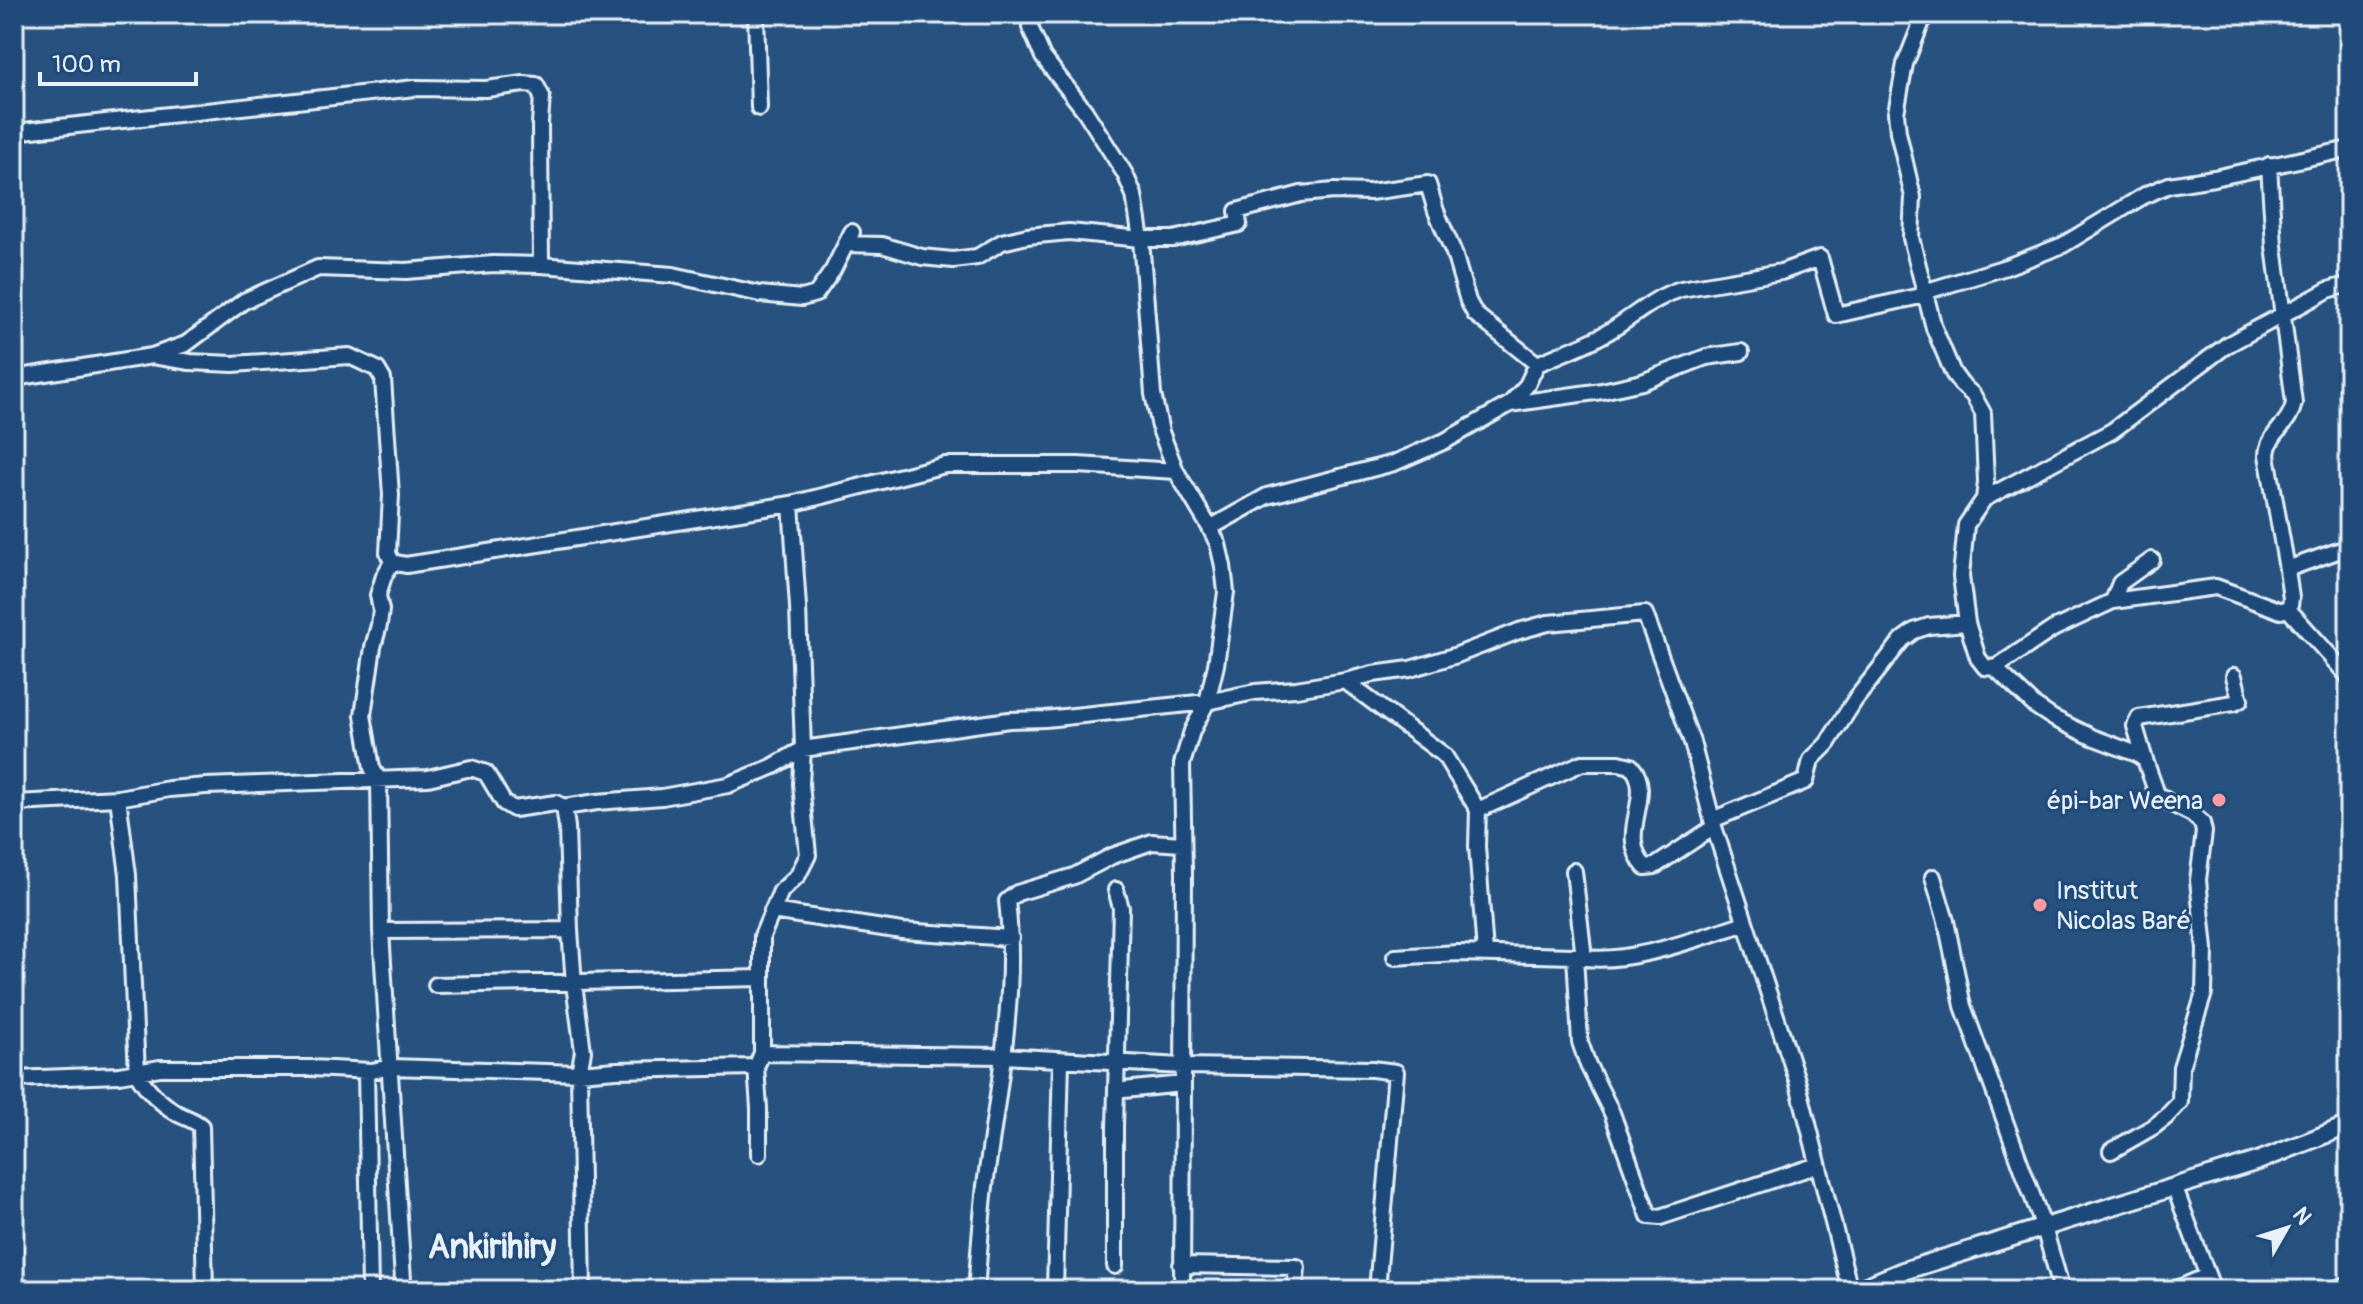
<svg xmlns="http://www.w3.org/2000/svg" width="2363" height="1304" viewBox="0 0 2363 1304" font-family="Pangolin,sans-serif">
<rect width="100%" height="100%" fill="#27517f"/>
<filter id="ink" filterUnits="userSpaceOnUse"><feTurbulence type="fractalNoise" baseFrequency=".0125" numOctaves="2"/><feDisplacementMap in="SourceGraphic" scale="16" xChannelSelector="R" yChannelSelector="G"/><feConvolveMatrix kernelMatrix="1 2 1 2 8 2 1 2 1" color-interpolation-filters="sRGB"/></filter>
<g filter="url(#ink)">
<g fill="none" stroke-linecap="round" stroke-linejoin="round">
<defs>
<path id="minor" d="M756,14L759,108
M1032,14L1030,27L1043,57L1085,111L1125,174L1134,195L1141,239L1153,394L1161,432L1176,471L1210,528L1218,544L1223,566L1226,592L1216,665L1207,702L1192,731L1182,764L1184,873L1182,1290
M1925,14L1905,64L1896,113L1898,132L1913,197L1911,238L1934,328L1953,373L1961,384L1973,395L1983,413L1986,482L1984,499L1966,525L1961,576L1967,623L1978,658L1985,667L1995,668L2053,629L2113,601L2216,587L2281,611L2290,606L2291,598L2287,569L2267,455C2268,433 2290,425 2294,403L2274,246L2269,165
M14,132L415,88L486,89L524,84L536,85L542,97L540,123L541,265
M846,244L882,245L922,257L953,260L977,257L1002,242L1027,236L1069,232L1141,239H1173L1239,224L1237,211L1301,194L1334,191L1370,192L1428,184L1436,211L1454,253L1468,301L1475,314L1537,364
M1924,292L2006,267L2063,245L2145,195L2169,185L2214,178L2349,149
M152,356L190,362L233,364L349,356L377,369L383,379L391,495L388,553L392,562L406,565L791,504L945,465H1078L1176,471
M14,378L152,356L186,344L244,301L318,268L406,271L493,264L541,265L673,275L760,294L802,298L816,294L833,270L852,232
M1510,404L1602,391L1642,382L1706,357L1741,352
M1984,499L2112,431L2227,345L2328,290L2349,284
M1210,528L1267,496L1394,463L1445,441L1510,404L1527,385L1537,364C1563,353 1592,343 1616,327C1638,313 1655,297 1681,289L1781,272L1820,258L1836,315L1925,295
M392,562L384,576L378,595L381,610L379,625L373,647L363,715L372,768L379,780L381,931L403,1280
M2287,569L2349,547
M2113,601L2120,583L2152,560
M2288,609L2349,677
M1995,668L2035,706L2053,718L2092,737L2137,754L2145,760L2157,794L2170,803L2192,814L2202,823L2204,832L2198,880L2205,949L2204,993L2181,1067L2180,1102L2166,1117L2153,1127L2111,1151
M1345,681L1444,755L1478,810L1477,846L1485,953
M2145,760L2135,726L2139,718L2234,703L2240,700L2234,676
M118,798L128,875L137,1073C146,1089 162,1104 178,1114C186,1118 194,1120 201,1126L205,1290
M14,803L118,798L169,789L206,786L428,778L471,768L486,773L504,803L514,809L556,803L564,807L597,802L662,797L728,785L772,767L803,749L1009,720L1045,719L1207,702L1255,692L1296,689L1345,681L1373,674L1410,669L1457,655L1519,631L1548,623L1645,614L1692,742L1714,827L1797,1080L1850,1290
M564,807L567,827L570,930L574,984L583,1051L579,1073L583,1290
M1478,810L1582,763H1619L1631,766C1657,795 1615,833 1645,867L1655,866L1714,827
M1712,820L1806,781L1811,760L1827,744L1855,700L1902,640L1914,631L1929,626L1967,623
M1574,871L1584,958
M1933,877L1946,921L1963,1006L2044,1228L2062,1290
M772,911L902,931L1011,938
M381,931L570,930
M1575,956L1580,1042L1588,1065L1612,1113L1649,1216L1660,1217L1818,1165
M1395,957L1457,953L1575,956C1622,968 1699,938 1745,923
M436,985L762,978
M762,1053L1003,1056L1182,1066L1372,1069L1396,1072L1377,1290
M366,1071L370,1290
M14,1079L119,1075L160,1068H311L372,1071L391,1067L579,1073L616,1070L756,1067
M1124,1090L1182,1084
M759,1154V1108L756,1067L762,1053V936L781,891L798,875L808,855L801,784L803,749L798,607L791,504
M2174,1186L2213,1290
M14,1249L16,1290
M1181,1265L1297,1267L1295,1290
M1115,1266V1127L1121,908L1116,890
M976,1290C979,1256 981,1221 985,1186C997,1094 1018,993 1007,901L1017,893L1074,876L1112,856L1152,842L1182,844
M1055,1290L1061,1060
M2175,1290L2207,1276
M2333,1290L2349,1284"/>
<path id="major" d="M1857,1290L1903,1271L2258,1161L2349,1125"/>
</defs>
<use href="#minor" stroke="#e8f1f8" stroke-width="20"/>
<use href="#major" stroke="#e8f1f8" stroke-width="22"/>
<use href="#minor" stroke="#1f4a7a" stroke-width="14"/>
<use href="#major" stroke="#1f4a7a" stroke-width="16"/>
</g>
</g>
<g fill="#ff9aa2" stroke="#1f4a7a" stroke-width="3">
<circle cx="2219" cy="800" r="8"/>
<circle cx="2040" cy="905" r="8"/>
</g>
<g text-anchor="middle" stroke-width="6" stroke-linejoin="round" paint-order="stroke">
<g font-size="26" fill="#e8f1f8" stroke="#1f4a7a" text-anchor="end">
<text x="2203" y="809">épi-bar Weena</text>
<text x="2056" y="899" text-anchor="start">Institut<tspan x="2056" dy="30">Nicolas Baré</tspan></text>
</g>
<g font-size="34" font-weight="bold" fill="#e8f1f8" stroke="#1f4a7a">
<text x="492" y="1258">Ankirihiry</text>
</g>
</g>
<rect width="2363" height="1304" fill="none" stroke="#1f4a7a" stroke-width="48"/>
<rect x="24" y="24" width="2315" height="1256" fill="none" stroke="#e8f1f8" stroke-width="3" filter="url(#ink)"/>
<g transform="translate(2287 1228) rotate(51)" stroke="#1f4a7a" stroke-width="6" paint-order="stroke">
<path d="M0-6L14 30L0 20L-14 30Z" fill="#e8f1f8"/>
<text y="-12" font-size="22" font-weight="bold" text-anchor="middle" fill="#e8f1f8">N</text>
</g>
<path d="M40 72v12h156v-12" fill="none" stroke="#e8f1f8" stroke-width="4"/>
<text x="52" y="72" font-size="24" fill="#e8f1f8" stroke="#1f4a7a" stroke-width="6" paint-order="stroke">100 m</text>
</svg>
